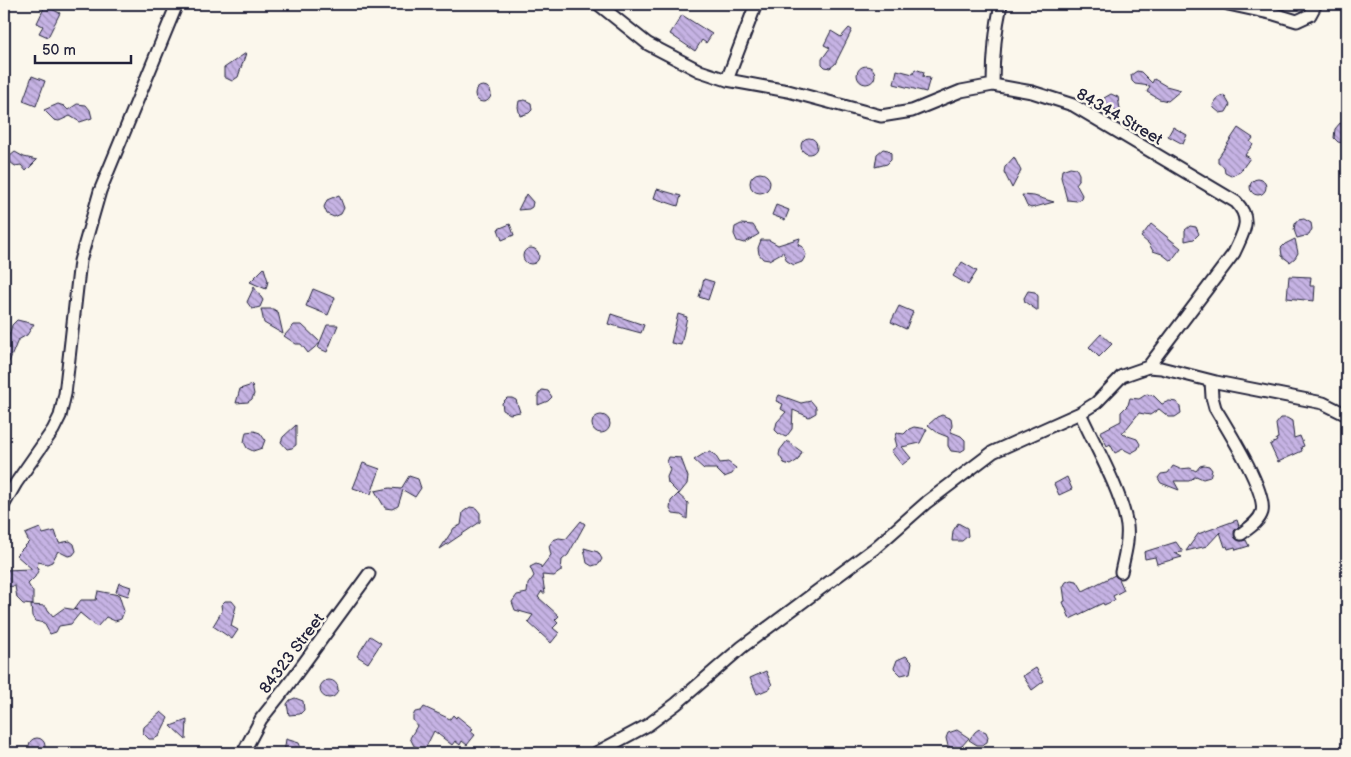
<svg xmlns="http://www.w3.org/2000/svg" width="1351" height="757" viewBox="0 0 1351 757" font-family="'Balsamiq Sans',sans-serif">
<defs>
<pattern id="building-back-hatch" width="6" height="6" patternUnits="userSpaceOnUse" patternTransform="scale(1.25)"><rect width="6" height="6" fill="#c6b3e4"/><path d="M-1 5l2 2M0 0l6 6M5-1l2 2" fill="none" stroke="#a091ba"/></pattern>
</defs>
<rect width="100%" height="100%" fill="#fbf7ec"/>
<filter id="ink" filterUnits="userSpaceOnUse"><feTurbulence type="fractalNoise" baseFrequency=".02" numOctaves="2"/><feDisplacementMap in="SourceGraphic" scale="10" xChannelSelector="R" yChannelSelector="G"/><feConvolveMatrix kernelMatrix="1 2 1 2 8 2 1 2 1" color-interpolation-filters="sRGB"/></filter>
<g filter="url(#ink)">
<path fill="url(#building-back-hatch)" stroke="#22223b" d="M45,6L60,13L48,37L39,33L43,26L37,23Z
M682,15L712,34L706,43L702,40L695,51L670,34Z
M849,28L852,30L835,64L830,68L825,67L822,64V59L830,48L824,45L831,31L841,37Z
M246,53L238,77L232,81L224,77V68Z
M857 75a9 9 0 1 1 18 0a9 9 0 1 1-18 0Z
M915,69L924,72L923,77L930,78L926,92L894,84L897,70L913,74Z
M1137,71L1141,72L1152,83L1154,79L1166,86L1181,90L1168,101L1159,99L1147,92L1150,86L1135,84L1132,81L1131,75Z
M32,76L45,81L36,106L23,101Z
M475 94a8 8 0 1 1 16 0a8 8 0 1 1-16 0Z
M1111,94L1118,97L1121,115L1113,109L1107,107L1104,103V98Z
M1224,95L1230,105L1226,112L1220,113L1214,108L1213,105L1217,99Z
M525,100L531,103L532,110L529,113L520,116L518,107L519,101Z
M58,104L64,106L68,110L77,104L86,105L90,110L92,118L80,122L70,116L59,121L54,120L44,110Z
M1340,123L1347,126V144L1338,142L1334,138L1335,129Z
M1173,127L1187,135L1183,144L1168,136Z
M1238,128L1253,138L1250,142L1253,144L1245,155L1250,158L1240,172L1231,176L1225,173L1224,167L1218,163V158Z
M801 146a8 8 0 1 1 16 0a8 8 0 1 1-16 0Z
M883,149L888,150L891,153V160L887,164L875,167L877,154Z
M15,152L24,157L37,160L26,171L21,165L15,166L10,162V156Z
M1014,157L1021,171L1012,188L1004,172L1005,167Z
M1070,167L1076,168L1079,174V180L1076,184L1082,195L1081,198L1077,201L1067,200L1061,177L1062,170Z
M750 183a10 10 0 1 1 20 0a10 10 0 1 1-20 0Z
M1250 187a8 8 0 1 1 16 0a8 8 0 1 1-16 0Z
M657,189L681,196L678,206L654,198Z
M526,194L533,202L532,207L529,209L518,210Z
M339,195L344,208L341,214L334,217L327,214L324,207L327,200Z
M1022,195L1034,196L1054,202L1031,208L1027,206Z
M776,205L789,210L785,220L772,215Z
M1304,219L1311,223L1312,229L1309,235L1297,238L1294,230L1295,224L1298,220Z
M510,224L514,235L502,240L498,229Z
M741,224L753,225L759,234L744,243L737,241L734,234L735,227Z
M1151,224L1181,248L1171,261L1162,254L1153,251L1149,244L1141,237Z
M1190,226L1196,227L1199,234L1194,239L1185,241V230Z
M800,238L798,245L803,247L806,255L802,262L794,265L787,261L783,252L769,260L763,259L759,254L758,248L761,240H769L778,245Z
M1295,239L1298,253L1295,258L1290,262L1282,256L1281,248L1285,244Z
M523 256a8 8 0 1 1 16 0a8 8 0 1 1-16 0Z
M962,262L977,271L968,285L953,276Z
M264,268L268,281L266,289L250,282Z
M1289,276L1311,277L1310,286H1315L1314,301L1287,298Z
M704,279L714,282L708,300L699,297Z
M254,287L263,300L260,307L252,309L247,302Z
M313,289L335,298L328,315L306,306Z
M1028,291L1035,292L1038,296V311L1025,302L1024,298Z
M899,306L913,312L906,329L891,322Z
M261,309H273L278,312L283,334L264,323Z
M611,314L644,325L641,333L608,324Z
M678,314L687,317L681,345L671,343Z
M17,320L34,324L27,335L18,340L9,362L4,361V354L12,325Z
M294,325H302L320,342L327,325H338L327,352L318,348L320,343L308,353L301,344H296L284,336Z
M1101,334L1112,344L1099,357L1089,347Z
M252,385L254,394L252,399L248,402L236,403L240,389Z
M542,390L548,391L552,397L548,401L538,405V395Z
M1147,394L1154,396L1162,404L1169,401L1177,402L1180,407L1181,413L1175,417H1169L1159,409L1150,415L1139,413L1122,434L1137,439L1140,444L1138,449L1131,453L1123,449L1115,453L1110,444L1107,446L1100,432L1121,421V412L1128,405L1130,398L1139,399Z
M779,395L801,403L811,401L816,407V413L809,417L793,410L792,429L786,437L779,434L775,430L777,422L786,412L781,409L783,404L776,401Z
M507,398H512L516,400L520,412L510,414L503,410L502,403Z
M592 424a9 9 0 1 1 18 0a9 9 0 1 1-18 0Z
M942,415L951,419L952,425L951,432L961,436L965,440V449L960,452L951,451L948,446V437L938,433L928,425L937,417Z
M1281,418H1287L1292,421L1294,438L1300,436L1304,446L1301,447L1302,451L1278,462L1270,445L1277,441L1276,439L1278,438L1276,424Z
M296,425V445L292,448L287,449L281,442L283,437Z
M914,427L927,429L920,443L902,447L911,458L902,465L891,451L897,446L895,439L897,433L904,434L909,429Z
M254,431L260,433L265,440L262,448L253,451L247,448L244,442L246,432Z
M787,441L802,452L798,460L790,465L784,463L779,455L780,450Z
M710,452L715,455L720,463L728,462L736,468L732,474L724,477L716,469H704L694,460L705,453Z
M669,457L681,458L688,477L687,484L679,494L668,483L667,477L670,470L667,462Z
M363,463L380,469L371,494L353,488Z
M1204,465L1209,466L1212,470L1210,477L1203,479L1196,476L1189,481H1174L1179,490L1161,483L1158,478L1161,474L1168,473L1173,466L1180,469L1190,468L1196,471L1200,466Z
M409,476L418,479L421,488L415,497L403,490L398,506L392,509L385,508L375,491L390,488L401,489Z
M1067,477L1072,489L1059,495L1054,484Z
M678,494L688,503L687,519L681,515L673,514L670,509L671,501Z
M470,507L476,508L480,513V522L440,549L454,528L461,525L463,512Z
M1237,520L1239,526L1234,531L1235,538L1241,541L1246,540L1249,546L1236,550L1235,547L1228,549L1227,546L1225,547L1220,532L1207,546L1186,551L1198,534Z
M581,521L585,524L568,555L562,560L561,571L554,576L542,575L545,593H542V591L538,597L559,616L555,620L558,623L553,628L559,633L551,643L528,622L533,615L515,610L512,602L517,595L527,593L528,584L534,576L530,567L536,564L541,566V568L551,555L549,546L553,540L559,538L566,539Z
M958,523L967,528L968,536L962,541H952L953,531Z
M40,528L43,534L55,531L59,543L70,541L74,544L76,551L73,555L68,556L58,551L52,562L47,564L38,562L37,569H39L35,577L28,584L33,592V605L23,604L17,598L15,586L5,587L4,570L32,569L16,555L29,542L25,534Z
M1176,542L1183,552L1175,553L1182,557L1157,564L1155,557L1145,559L1144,552Z
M584,548L598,552L602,559L599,564L592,566L587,563Z
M1115,575L1119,579L1124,590L1113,596L1115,600L1104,605L1103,603L1070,619L1063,602L1065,601L1063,587L1066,582L1071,580L1077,581L1083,591Z
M119,583L131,587L128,596L116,592Z
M98,591L119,595L124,611L121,619L115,621L106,617L97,627L80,613L71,624L59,626L56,632L50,634L44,623L35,621L32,616L31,605L45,606L53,616L64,608L77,610L74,609L81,600H96Z
M225,601H232L236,606L231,626L238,630L232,639L213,626L222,611L221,605Z
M370,636L381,643L368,663L357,656Z
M906,656L912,662L910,673L901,675L894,668L897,660Z
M1036,668L1044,681L1032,690L1023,676Z
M766,671L772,685L770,686L771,688L757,694L750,678Z
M320 689a9 9 0 1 1 18 0a9 9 0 1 1-18 0Z
M295,698L303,701L304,710L300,714L289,715L287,704L290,700Z
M424,707L450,719L453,715L456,718L457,716L473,729L470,731L475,735L467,745L462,741L460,745L455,741L452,745L434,731L424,751L414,746L410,738L417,726L413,720V716L415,712L421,711Z
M161,712L168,718L159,736L154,739H149L143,733L144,727Z
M187,720L186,740L171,726Z
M979,729L986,732L988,737L987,742L982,745H977L969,740L975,732Z
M957,730L969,738L961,747L955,749L948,746L946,738L948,733Z
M29 746a8 8 0 1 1 16 0a8 8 0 1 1-16 0Z
M286,739L299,743L303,753H284Z"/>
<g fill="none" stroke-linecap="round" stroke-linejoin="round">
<defs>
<path id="minor" d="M598,4L648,44L700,71L727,80L788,91L881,116L912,111L961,91L993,85L1032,92L1073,105L1236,202C1253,220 1243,233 1234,253L1148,367
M1228,4L1274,14L1297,21L1310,15L1316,4
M727,80L756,4
M993,85C993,57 995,31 1001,4
M1211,381L1212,397L1215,408C1227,428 1267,491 1262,512C1259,522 1249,528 1241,534
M1080,413C1095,446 1122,492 1127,526C1129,542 1124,557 1121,572
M4,504L16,483L53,430L60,416L65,394L80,261L100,191L177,4
M243,753L261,719L288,685L369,574
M596,753L648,725L676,704L742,647L875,548L927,502L993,452L1080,413L1096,403L1122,376L1148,367L1161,368L1216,382L1323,403L1347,415"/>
</defs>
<use href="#minor" stroke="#22223b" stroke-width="15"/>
<use href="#minor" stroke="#fbf7ec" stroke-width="11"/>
</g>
</g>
<g text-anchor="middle" stroke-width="5" stroke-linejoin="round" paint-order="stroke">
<g font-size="16" fill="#22223b" stroke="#fbf7ec">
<text transform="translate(1120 116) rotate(30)" y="6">84344 Street</text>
<text transform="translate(291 653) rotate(-53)" y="6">84323 Street</text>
</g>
</g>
<rect width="1351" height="757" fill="none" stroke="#fbf7ec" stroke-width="20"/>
<rect x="10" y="10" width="1331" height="737" fill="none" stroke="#22223b" stroke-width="2" filter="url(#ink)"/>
<path d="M35 55v8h96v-8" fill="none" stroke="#22223b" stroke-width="2.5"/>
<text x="42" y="55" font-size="15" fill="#22223b" stroke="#fbf7ec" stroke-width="4" paint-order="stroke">50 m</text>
</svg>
